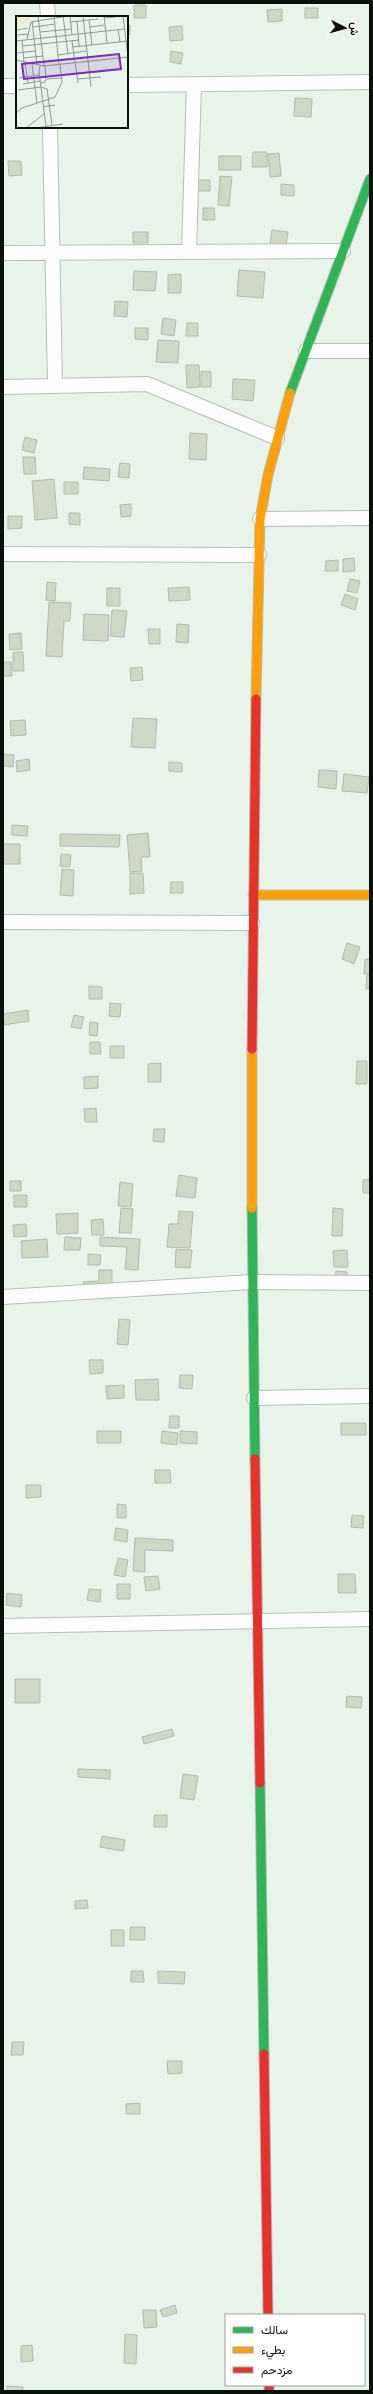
<svg xmlns="http://www.w3.org/2000/svg" width="373" height="2394" viewBox="0 0 373 2394" font-family="Inter,Vazirmatn,sans-serif">
<rect width="100%" height="100%" fill="#e8f4e9"/>
<path fill="#ced8c5" stroke="#b3bab0" d="M134,5H146V18H134Z
M305,8H318V18H305Z
M282,9V21L268,22L267,10Z
M127,25H130V35H127Z
M182,26L183,40L170,41L169,27Z
M171,51L183,53L181,64L170,62Z
M295,98L312,99L311,117L294,116Z
M253,152H267V167H252Z
M279,153L281,176L270,177L268,154Z
M219,156H241V170H219Z
M8,161H21L22,175L9,176Z
M220,176L232,177L229,206L218,205Z
M196,180H210V191H196Z
M281,184L294,185V196L281,195Z
M203,208H214L215,220H203Z
M272,230L288,232L285,253L269,251Z
M133,232H148V243H133Z
M239,270L265,272L263,298L237,296Z
M134,271L157,272L155,291L133,290Z
M181,274V293H168V275Z
M115,301L128,302L127,317L114,316Z
M163,318L176,320L174,336L161,334Z
M187,323H198V336H186Z
M135,328H148V340L135,339Z
M158,340L179,341L178,363L156,362Z
M186,365H199L200,387L187,388Z
M201,371L211,372V387H201Z
M233,379L255,380L253,401L232,399Z
M190,433L207,434L206,460L189,459Z
M25,437L37,440L34,453L22,450Z
M23,457H35L36,474H24Z
M120,463L130,464L129,478L118,477Z
M84,467L110,469L109,481L83,479Z
M54,479L57,518L35,520L32,481Z
M64,482H78V494H64Z
M131,504V516L121,517L120,505Z
M69,513H80V525L69,524Z
M8,516H22V528L8,529Z
M354,558L355,571L343,572V559Z
M338,560V571H325L326,561Z
M350,579L360,581L357,593L347,591Z
M47,582L56,583L55,601L46,600Z
M189,587L190,600L169,601L168,588Z
M107,588H120V606H107Z
M345,594L358,599L355,610L341,605Z
M49,602L71,603L70,621H64L62,657L46,656Z
M112,610L127,611L124,637L110,636Z
M84,614L109,615L108,641L83,640Z
M177,624L189,625L188,643L176,642Z
M148,629H160V644H149Z
M21,633L22,649L10,650L9,634Z
M13,652H23L24,671H13Z
M3,662H11L12,676H3Z
M142,667L143,680L131,681L130,668Z
M133,718L157,719L155,748L131,747Z
M25,720L26,735L11,736L10,721Z
M3,754L14,755L13,767L3,766Z
M29,759L30,770L17,772L16,761Z
M169,762L182,763V772L169,771Z
M319,770L337,771L336,789L318,787Z
M344,774L369,777L367,793L342,791Z
M12,825L28,826L27,836L12,835Z
M148,833L150,857H141L142,871L130,872L127,835Z
M60,834L120,835L119,847L60,846Z
M3,844H20V864H3Z
M61,854L71,855L70,867L60,866Z
M62,869L74,870L73,896L60,895Z
M130,873H143L144,893L130,894Z
M171,882H183V893H170Z
M347,943L360,947L354,964L342,959Z
M365,959H370V974H364Z
M367,975H370V989H366Z
M89,986L102,987V999H89Z
M110,1003L121,1004L120,1017L109,1016Z
M28,1010L29,1021L4,1025L3,1014Z
M74,1015L84,1017L81,1029L71,1027Z
M90,1022L98,1023L97,1036L89,1035Z
M90,1042H100L101,1054H90Z
M110,1046H124V1058H110Z
M357,1061H367V1084H356Z
M161,1063V1082H148V1064Z
M98,1076V1088L84,1089V1077Z
M96,1108L97,1122H85L84,1109Z
M154,1129H165L164,1142L153,1141Z
M179,1175L197,1178L195,1198L176,1196Z
M370,1179V1193H363V1180Z
M10,1181H21V1191H10Z
M120,1182L133,1184L131,1207L118,1206Z
M14,1195H27V1207H14Z
M121,1208L133,1209L131,1233H119Z
M333,1208L343,1209L342,1236H332Z
M179,1211L193,1212L190,1248L167,1247L169,1224H178Z
M78,1213V1233L57,1234L56,1214Z
M103,1219L104,1235H92L91,1220Z
M26,1224L27,1236L14,1237L13,1225Z
M65,1237L81,1238L80,1250H64Z
M100,1237L140,1239L138,1270L125,1269L127,1247L100,1246Z
M47,1239L48,1257L22,1258L21,1241Z
M176,1249L192,1250L190,1268L175,1267Z
M347,1250L348,1267H334L333,1251Z
M88,1254L101,1255L100,1265H88Z
M99,1270H112V1295H83V1282L99,1281Z
M336,1271L347,1272V1284L335,1283Z
M119,1319L130,1320L128,1345L117,1344Z
M89,1360H103V1373L90,1374Z
M180,1375H193L192,1389L179,1388Z
M158,1379L159,1400H136L135,1380Z
M124,1385V1398L107,1399L106,1386Z
M170,1416H179V1428H169Z
M341,1423H366V1435H341Z
M97,1431H121V1443H97Z
M162,1431L178,1433L177,1445L161,1443Z
M180,1431L197,1432V1444L180,1443Z
M155,1470H170L171,1483H155Z
M26,1485H41V1497L26,1498Z
M117,1504L126,1505V1518H117Z
M352,1515L364,1516L363,1528L351,1527Z
M116,1528L128,1530L127,1542L114,1540Z
M135,1538L173,1540V1551L145,1550V1572L133,1571Z
M118,1558L128,1560L125,1577L114,1575Z
M338,1574H355L356,1593H338Z
M158,1576L160,1589L146,1591L144,1577Z
M117,1584H130V1599H117Z
M89,1589L101,1590L100,1602L87,1600Z
M7,1593L22,1595L21,1607L6,1605Z
M15,1679H40V1703H15Z
M347,1696L362,1697L361,1708L346,1707Z
M172,1729L174,1736L144,1744L142,1737Z
M78,1769L110,1770V1779L78,1777Z
M183,1774L198,1776L194,1800L180,1798Z
M154,1815H167V1827H154Z
M102,1836L125,1840L123,1851L100,1847Z
M87,1900L88,1908L75,1909V1901Z
M130,1927H145V1940H130Z
M111,1930H124V1946H111Z
M131,1971H143L144,1982H131Z
M158,1971L185,1972L184,1984L158,1983Z
M12,2042H24L23,2055H11Z
M167,2061H182V2073L168,2074Z
M140,2103V2114H126V2104Z
M175,2305L177,2313L163,2317L160,2310Z
M143,2310H156L157,2327L144,2328Z
M125,2334L137,2335L136,2364L124,2363Z
M32,2345L33,2361L21,2362V2346Z
M7,2386L23,2387V2391H7Z"/>
<g fill="none" stroke-linecap="round" stroke-linejoin="round">
<defs>
<path id="street" d="M47,3L48,17
M127,85L370,82
M3,86H17
M50,127L55,386
M189,252L194,84
M3,253L343,251
M306,351H370
M3,387L147,384L277,438
M260,519L370,518
M3,554L259,555
M3,922L252,923
M3,1297L252,1282L370,1283
M254,1398L370,1396
M3,1626L370,1619"/>
<path id="fast" d="M290,393L370,179
M252,1208L255,1459
M260,1783L264,2054"/>
<path id="slow" d="M256,699L260,519L268,475L290,393
M253,895H370
M252,1049V1208"/>
<path id="jam" d="M252,1049L256,699
M255,1459L260,1783
M264,2054L268,2315
M269,2385V2391"/>
</defs>
<use href="#street" stroke="#b4beb5" stroke-width="16"/>
<use href="#fast" stroke="#b4beb5" stroke-width="11"/>
<use href="#slow" stroke="#b4beb5" stroke-width="11"/>
<use href="#jam" stroke="#b4beb5" stroke-width="11"/>
<use href="#street" stroke="#fcfdfc" stroke-width="14"/>
<use href="#fast" stroke="#30b455" stroke-width="9"/>
<use href="#slow" stroke="#ff9f0a" stroke-width="9"/>
<use href="#jam" stroke="#e5322d" stroke-width="9"/>
</g>
<g transform="translate(16 16)">
<rect width="112" height="112" fill="#e8f4e9"/>
<path d="M0,0H15L14,4L0,9Z" fill="#ecedc0"/>
<path fill="none" stroke="#8f9990" stroke-width="1" d="M22,0L28,50M38,0L43,49M47,0L52,38M54,0L56,19M67,0L75,71M88,0L91,27M107,0L112,41M88,2L100,1M73,4L76,29M16,5L21,48M61,5L63,30M54,6L82,3M17,11L39,8M74,11L88,9M102,13L104,26M0,14L12,12M24,16L55,13M0,19L13,18M11,23L15,6L52,0M6,24L8,46M0,25L108,13M56,25L62,67M6,30L63,24M57,31L112,25M0,37L19,35M42,39L70,35M8,42L27,40M0,44L28,50L112,41M9,46L12,67M16,48L21,87M24,50L23,56L30,110M3,62L23,59M31,63L45,62M61,63L85,61M25,67L29,66L30,63L29,50M7,68L24,65M2,74L25,71L31,73L36,109M27,91L39,89M0,97L6,92L39,81L46,66L44,49M10,112L28,98M20,112L47,108"/>
<path fill="#7b2cbf" fill-opacity="0.15" stroke="#7b2cbf" stroke-width="2" d="M103,38L105,53L8,63L6,48Z"/>
<rect width="112" height="112" fill="none" stroke="#09110a" stroke-width="2"/>
</g>
<rect width="373" height="2394" fill="none" stroke="#09110a" stroke-width="8"/>
<rect x="225" y="2314" width="140" height="72" fill="#ffffff" stroke="#9da09d"/>
<rect x="233" y="2327" width="20" height="6" fill="#30b455" stroke="#9da09d"/>
<text x="261" y="2334" font-size="12" fill="#09110a">سالك</text>
<rect x="233" y="2347" width="20" height="6" fill="#ff9f0a" stroke="#9da09d"/>
<text x="261" y="2354" font-size="12" fill="#09110a">بطيء</text>
<rect x="233" y="2367" width="20" height="6" fill="#e5322d" stroke="#9da09d"/>
<text x="261" y="2374" font-size="12" fill="#09110a">مزدحم</text>
<g transform="translate(345 28) rotate(96)" stroke="#ffffff" stroke-width="3" paint-order="stroke">
<path d="M0-3L7 15L0 10L-7 15Z" fill="#09110a"/>
<text y="-6" font-size="11" font-weight="bold" text-anchor="middle" fill="#09110a">ش</text>
</g>
</svg>
